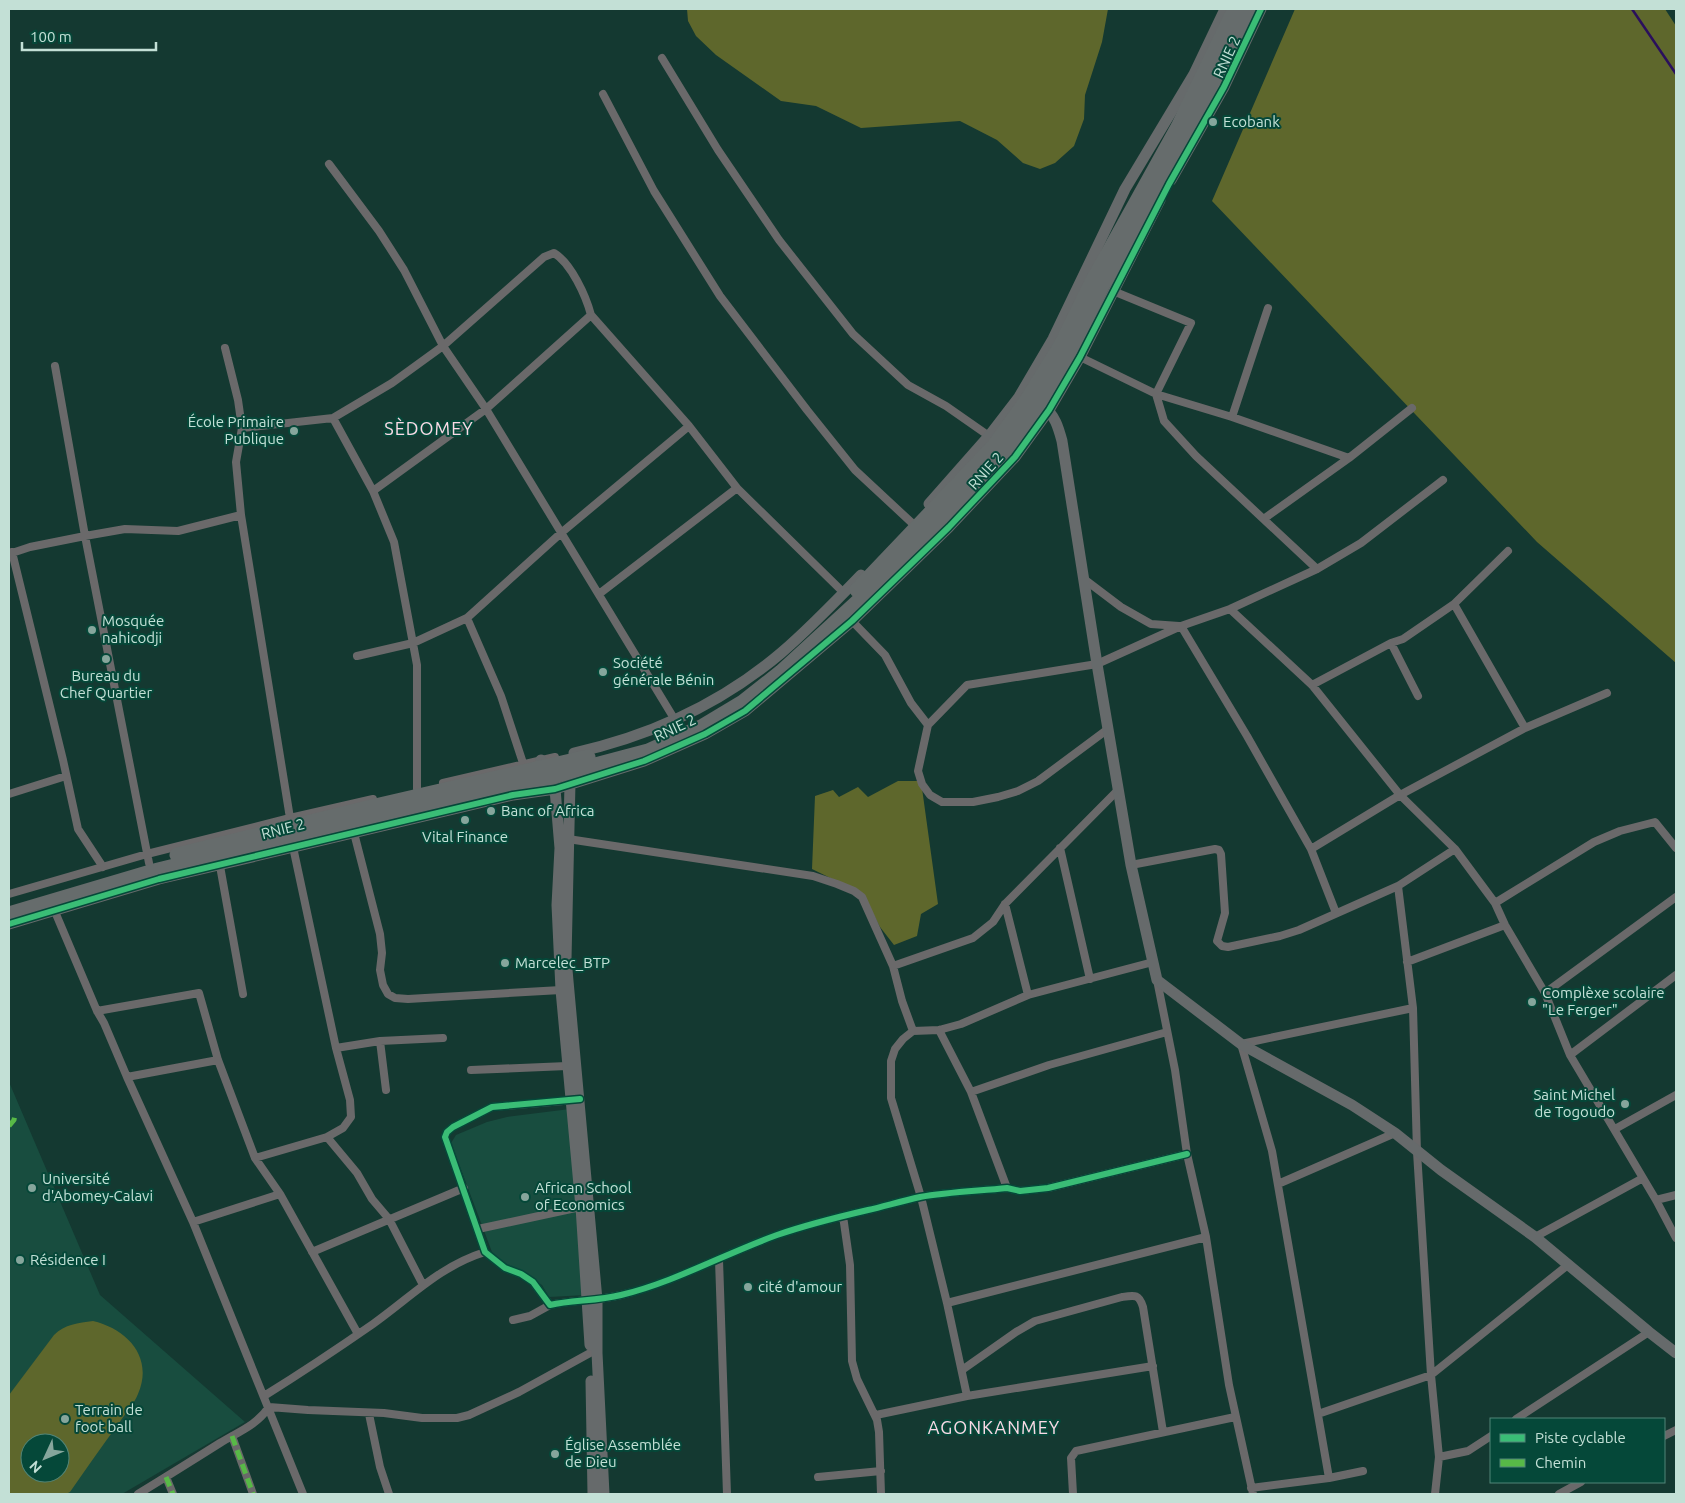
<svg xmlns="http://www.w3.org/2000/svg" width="1685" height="1503" viewBox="0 0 1685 1503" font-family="Ubuntu,sans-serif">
<rect width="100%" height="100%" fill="#143931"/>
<path fill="#184d3f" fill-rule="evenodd" d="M9,1082L100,1295L245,1422L122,1494H9ZM30,1443H60V1473H30Z
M570,1109L586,1295L549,1297L542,1285L531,1278L504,1265L492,1252L451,1143L456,1135L487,1122L507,1117Z"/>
<path fill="#5e672c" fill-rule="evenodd" d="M687,9H1108L1102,42L1085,95L1084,119L1074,146L1055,163L1040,169L1023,163L997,140L960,121L861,128L816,106L781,101L716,55L696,36L688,21Z
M1295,9H1665L1676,26V663L1537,542L1212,201Z
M898,781H921L938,904L921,914L917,936L894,945L880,927L863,894L812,869L815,796L833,790L839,797L858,787L868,797Z
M93,1321C127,1329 154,1357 138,1394C134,1404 125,1414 119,1423C102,1446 86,1469 70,1492L66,1494H9V1395L54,1335C65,1324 78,1323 93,1321ZM30,1443H60V1473H30Z"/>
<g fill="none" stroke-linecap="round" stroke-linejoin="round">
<path stroke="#2a0f5c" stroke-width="2.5" d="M1632,9L1676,74"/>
<path stroke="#6a696a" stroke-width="8" d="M662,58L718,150L779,240L853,334L908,385L946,406L989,436
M603,94L654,191L720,296L807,410L855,470L912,523
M329,164L379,231L404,270L443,346L486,409L675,720
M1113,291L1191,323L1156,394L1164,421L1196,456L1317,569
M225,348L238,400L242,428L236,462L241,515L290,818
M1080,357L1156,394L1232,417L1349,458
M55,366L85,536L149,863
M1232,417L1268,308
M333,418L373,491L394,542L417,665V789
M242,428L333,418L392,383L443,346L544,257L554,253C571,263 586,296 591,315L689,426L737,488L844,593
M373,491L486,409L591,315
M1265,518L1349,458L1412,408
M12,552L63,760L78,829L103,867
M9,554L30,547L85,536L125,529L178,531L241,515
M1084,579L1121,607L1151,624L1179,626
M599,594L737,488
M1454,604L1525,728
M1230,609L1312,685L1400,795L1455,849L1495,903L1505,925L1545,993L1570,1055L1656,1200L1676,1238
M467,618L501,696L523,763
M852,621L885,655L911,703L928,725
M1181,626L1247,736L1311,849L1336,913
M1391,643L1418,696
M357,656L413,643L467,618L561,533L689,426
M1312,685L1391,643L1403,639L1454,604L1508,551
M1108,729L1038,781L1018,791L998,797L973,802H942L930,795L922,784L918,771L928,725L967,685L1097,664L1181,626L1230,609L1317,569L1361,543L1443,480
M443,783L555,757
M9,794L66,776
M354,833L380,934L382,953L380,970L383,985L388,994L395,998L408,999L561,990
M568,839L813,876L837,884L854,891L862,897L893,966L902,1001L913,1031
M1060,848L1090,979
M1311,849L1400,795L1525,728L1607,693
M1131,865L1215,849L1219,850L1221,854L1225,913L1217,941L1222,946L1228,947L1280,936L1299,930L1398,886L1455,849
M220,866L243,994
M1398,886L1413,1008L1417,1152L1431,1375L1439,1457L1435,1494
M9,894L147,854L290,818L373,799
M1495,903L1594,842L1620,831L1655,822L1676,848
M1005,904L1028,995
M53,907L97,1011L104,1023L127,1077L193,1222L303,1494
M1407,962L1505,925
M893,966L973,938L993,922L1005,904L1118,790
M1157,980L1175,1070L1187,1154L1206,1237L1229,1385L1253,1494
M1545,993L1676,897
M97,1011L199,993L218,1060L255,1158L280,1194L358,1334
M939,1030L971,1092L1007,1188
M380,1041L443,1038
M336,1048L380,1041L386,1090
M1570,1055L1676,975
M471,1070L567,1066
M127,1077L218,1060
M971,1092L1049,1065L1167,1032
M575,1100L492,1107L453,1127L447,1132L445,1137L485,1252L505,1268L521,1274L533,1282L550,1305C573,1300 597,1301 621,1295C675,1282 724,1254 777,1235C806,1225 838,1217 868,1210C885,1206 902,1201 920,1197C948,1192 978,1191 1007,1188L1020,1191L1048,1188L1187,1154
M1615,1129L1676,1095
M327,1137L357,1173L372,1199L389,1219L423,1285
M255,1158L327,1137L343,1128L351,1117L350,1100L336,1048L293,847
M1278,1184L1395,1133
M1656,1200L1676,1195
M843,1216L850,1265L852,1361L857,1379L877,1420L879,1432L881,1494
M193,1222L280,1194
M478,1229L585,1206
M1535,1237L1643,1178
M312,1252L464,1188
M719,1260L727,1494
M947,1303L1206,1237
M513,1320L530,1316L550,1305
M962,1370L1016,1332L1035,1321L1122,1297C1135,1295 1139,1294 1143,1307L1163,1432
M264,1396C301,1373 337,1349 373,1324C411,1297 440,1266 485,1252
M967,1396L947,1303L921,1197L891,1098V1061L895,1049L903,1039L913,1031L939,1030L961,1024L1028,995L1153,962
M369,1414L380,1467L389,1494
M1318,1414L1431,1375L1569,1264
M876,1415L967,1396L1153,1366
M1516,1419L1649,1332
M232,1436L253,1494
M1664,1436L1676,1430
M1439,1457L1468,1451L1491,1436
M166,1477L173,1494
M818,1477L881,1471
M1329,1478L1272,1151L1241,1044L1413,1008
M1251,1488L1329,1478L1363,1471
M138,1494C166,1477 193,1460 220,1443C238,1432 257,1425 269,1407L308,1410L384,1413L422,1418H457L469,1415L519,1392L590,1353
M1073,1494L1071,1458L1076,1451L1235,1417
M1559,1494L1581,1482"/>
<path stroke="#666a6b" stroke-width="11" d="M1171,180L1224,87L1261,9
M1044,408C1055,414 1059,430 1062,441L1097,664L1131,865L1157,980L1241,1044L1352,1105L1395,1133L1441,1170L1535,1237L1649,1332L1676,1353
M929,504L989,436L1019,397L1053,339L1125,189L1194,74L1225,9
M574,753C650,736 722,703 781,653C809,629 835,602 861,575
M541,760L555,789L560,848L557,905L561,990L581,1207L590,1345
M562,767L570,783L566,959L597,1300V1353L604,1494
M9,924L159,879L513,795L555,789L644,761L705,734L745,711L852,621L949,527L1015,457L1049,410L1080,357L1160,200
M591,1381L593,1494"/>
<path stroke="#666c6c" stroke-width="15" d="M857,590L994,446L1027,400L1060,347L1092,282L1178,127L1235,9
M177,855L371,807L588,757
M9,914L154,871L365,819L550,777L648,751L703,726L743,702L781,672L905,558L1005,450L1039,405L1071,350L1102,286L1152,201L1214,83L1249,9"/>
<path stroke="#58b947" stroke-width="5" stroke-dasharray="10 5" stroke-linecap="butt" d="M9,1126L14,1120L15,1115
M232,1436L253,1494
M166,1477L173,1494"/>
<defs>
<path id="cycleway" d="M9,924L159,879L513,795L555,789L644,761L705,734L745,711L852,621L949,527L1015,457L1049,410L1080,357L1169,184L1224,87L1261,9
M580,1099L492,1107L453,1127L447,1132L445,1137L485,1252L505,1268L521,1274L533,1282L550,1305C573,1300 597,1301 621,1295C675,1282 724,1254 777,1235C806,1225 838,1217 868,1210C885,1206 902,1201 920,1197C948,1192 978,1191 1007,1188L1020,1191L1048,1188L1187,1154"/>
</defs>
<use href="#cycleway" stroke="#054839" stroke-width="9"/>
<use href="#cycleway" stroke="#3abd76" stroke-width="6"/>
</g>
<g fill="#86a69c" stroke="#054839" stroke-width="2">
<circle cx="1213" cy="122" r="5"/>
<circle cx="294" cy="431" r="5"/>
<circle cx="92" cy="630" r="5"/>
<circle cx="106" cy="659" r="5"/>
<circle cx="603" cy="672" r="5"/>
<circle cx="491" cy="811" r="5"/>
<circle cx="465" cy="820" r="5"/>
<circle cx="505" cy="963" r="5"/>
<circle cx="1532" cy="1002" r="5"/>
<circle cx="1625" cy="1104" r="5"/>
<circle cx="32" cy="1188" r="5"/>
<circle cx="525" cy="1197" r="5"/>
<circle cx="20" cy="1260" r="5"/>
<circle cx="748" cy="1287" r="5"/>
<circle cx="65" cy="1419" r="5"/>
<circle cx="555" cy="1454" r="5"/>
</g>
<g text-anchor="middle" stroke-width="4" stroke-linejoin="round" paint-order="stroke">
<g font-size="15" fill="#c3e0d6" stroke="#054839">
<text transform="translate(1227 57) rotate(-65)" y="5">RNIE 2</text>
<text transform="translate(986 471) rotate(-48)" y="5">RNIE 2</text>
<text transform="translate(675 728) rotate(-25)" y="5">RNIE 2</text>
<text transform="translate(283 829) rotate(-14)" y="5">RNIE 2</text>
</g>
<g font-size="15" fill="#c3e0d6" stroke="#054839" text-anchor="start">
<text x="1223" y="127">Ecobank</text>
<text x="284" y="427" text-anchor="end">École Primaire<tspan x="284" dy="17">Publique</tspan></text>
<text x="102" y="626">Mosquée<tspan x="102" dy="17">nahicodji</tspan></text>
<text x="613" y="668">Société<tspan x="613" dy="17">générale Bénin</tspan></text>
<text x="106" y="681" text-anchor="middle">Bureau du<tspan x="106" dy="17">Chef Quartier</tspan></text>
<text x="501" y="816">Banc of Africa</text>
<text x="465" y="842" text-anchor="middle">Vital Finance</text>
<text x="515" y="968">Marcelec_BTP</text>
<text x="1542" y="998">Complèxe scolaire<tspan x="1542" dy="17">"Le Ferger"</tspan></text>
<text x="1615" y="1100" text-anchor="end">Saint Michel<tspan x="1615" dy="17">de Togoudo</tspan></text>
<text x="42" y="1184">Université<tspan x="42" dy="17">d'Abomey-Calavi</tspan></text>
<text x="535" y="1193">African School<tspan x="535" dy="17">of Economics</tspan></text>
<text x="30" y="1265">Résidence I</text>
<text x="758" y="1292">cité d'amour</text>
<text x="75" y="1415">Terrain de<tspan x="75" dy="17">foot ball</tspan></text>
<text x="565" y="1450">Église Assemblée<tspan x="565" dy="17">de Dieu</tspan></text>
</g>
<g font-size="18" letter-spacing="1" fill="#fadae6" stroke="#054839">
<text x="429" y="435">SÈDOMEY</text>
<text x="994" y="1434">AGONKANMEY</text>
</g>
</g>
<rect width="1685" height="1503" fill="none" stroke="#c3e0d6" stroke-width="20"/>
<rect x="1490" y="1418" width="175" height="65" fill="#054839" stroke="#518578"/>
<rect x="1500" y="1434" width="25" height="8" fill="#3abd76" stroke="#518578"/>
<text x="1535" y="1443" font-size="15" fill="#c3e0d6">Piste cyclable</text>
<rect x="1500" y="1459" width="25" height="8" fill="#58b947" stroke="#518578"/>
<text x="1535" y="1468" font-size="15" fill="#c3e0d6">Chemin</text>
<g transform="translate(45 1458) rotate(226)"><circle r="24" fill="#054839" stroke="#518578"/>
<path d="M0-4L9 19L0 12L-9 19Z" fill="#86a69c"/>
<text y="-8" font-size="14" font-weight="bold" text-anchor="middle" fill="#c3e0d6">N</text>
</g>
<path d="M22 42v8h134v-8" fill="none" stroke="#c3e0d6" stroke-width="2.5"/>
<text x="30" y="42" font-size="15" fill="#c3e0d6" stroke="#054839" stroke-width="4" paint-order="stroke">100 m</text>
</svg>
